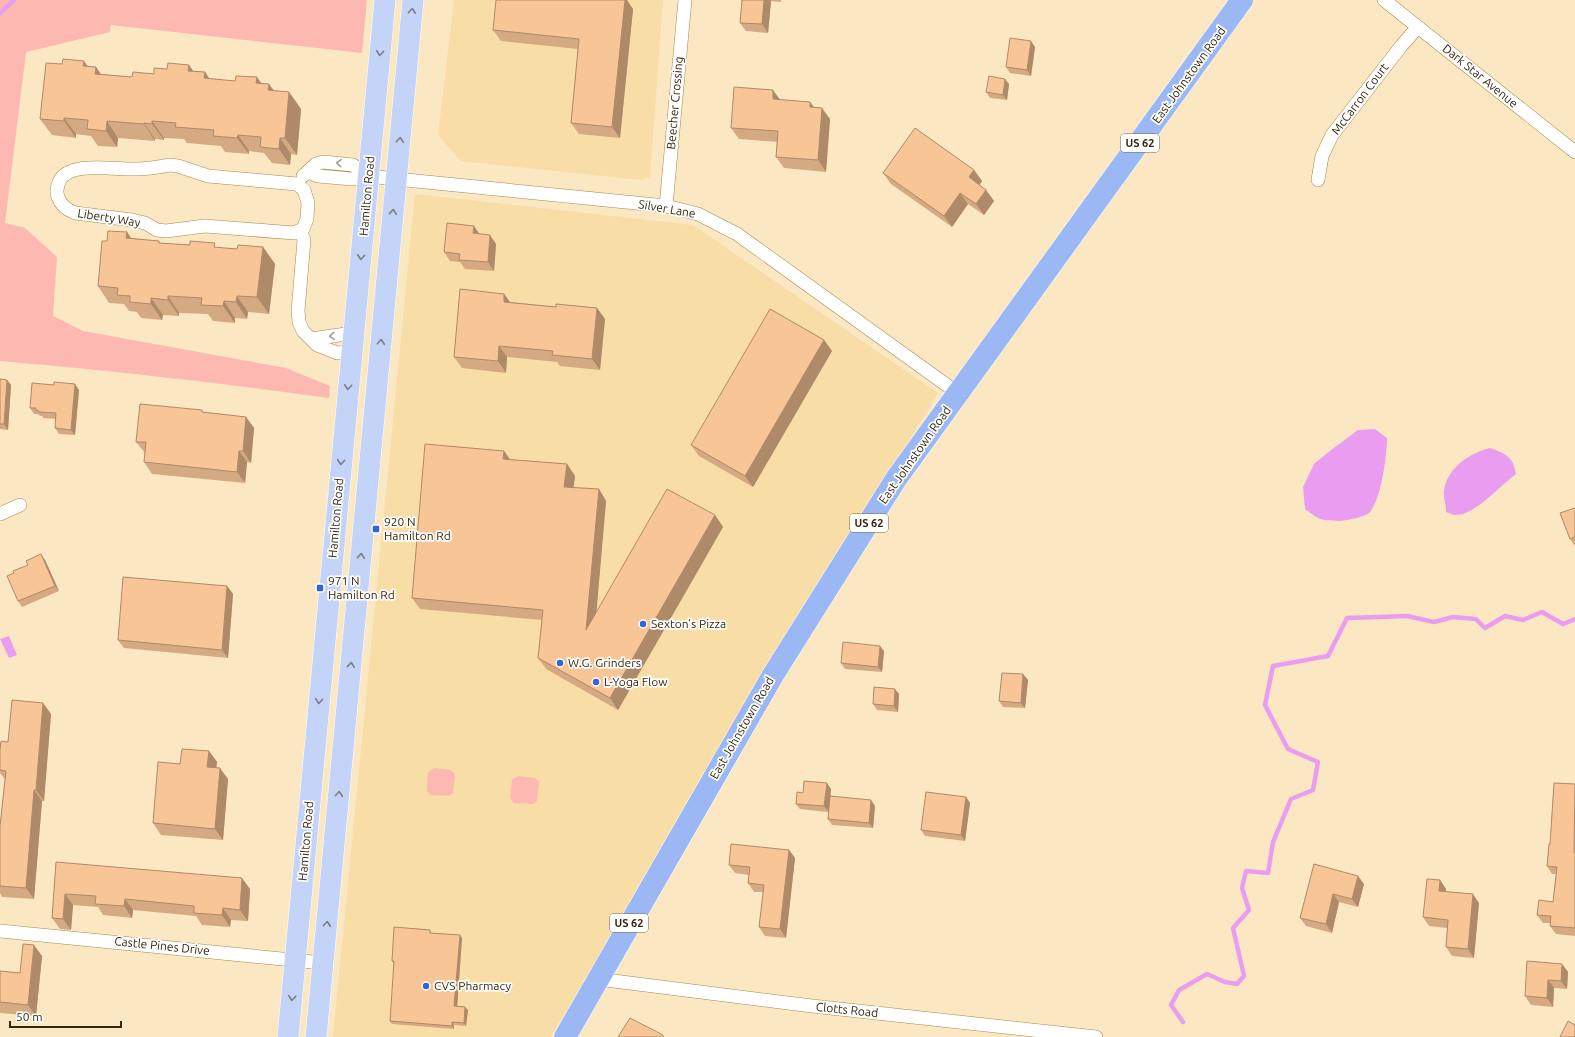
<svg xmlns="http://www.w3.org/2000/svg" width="1575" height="1037" viewBox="0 0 1575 1037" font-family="Ubuntu,sans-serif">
<rect width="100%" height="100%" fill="#fbe8c3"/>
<path fill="#f9dda6" d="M454,0H663L650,177L641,180L461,161L438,135Z
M415,194L693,225L938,393L551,1037H333Z"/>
<path fill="#fdb8b2" d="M0,0H367L362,53L111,25L110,32L26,52L5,223L25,228L57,257L53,316L83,331L286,368L330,386L329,398C220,383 110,370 0,361Z
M434,768L451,770L455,774L453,793L449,796L430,795L427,790L428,772Z
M518,776L535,778L539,782L537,801L533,804L514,803L510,798L512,780Z"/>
<path fill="#ea9df0" d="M1375,429L1387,438C1387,456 1381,501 1369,513C1364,517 1345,521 1339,521C1320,520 1321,521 1305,509L1303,487L1314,464L1331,450L1358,430Z
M1490,448C1506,454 1513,456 1516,474C1501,485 1475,515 1456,515C1453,515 1449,513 1446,512C1446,505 1443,496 1444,490C1448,467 1470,453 1490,448Z
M9,636L17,655L9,658L0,639Z"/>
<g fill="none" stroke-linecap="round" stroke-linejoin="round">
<path stroke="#ea9df0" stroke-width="4.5" d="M0,13L14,0
M1183,1022L1171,1005L1179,990L1207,974L1225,982L1237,984L1244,976L1233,928L1249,910L1242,888L1246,871L1268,873L1273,842L1291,799L1313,790L1318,762L1288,749L1265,705L1273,666L1328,656L1347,618L1407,616L1434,622L1453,617L1476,619L1485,628L1505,616L1523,620L1542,612L1563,624L1575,619"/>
<defs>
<path id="street" d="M1384,0L1575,152
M170,165L178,166L208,176L297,184L304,190L308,203L307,219L303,229L294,233L205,226L166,231L157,230L145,223L132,220L75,213C67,210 61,206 58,197C56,192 57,187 59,182C68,160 117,170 136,169C147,169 159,167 170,165Z
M308,172L318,176L352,179L368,176L396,179L666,206L698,214L737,234L959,394
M303,176L316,164L323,162L353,165L368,176
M1318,180L1322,156L1332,135L1402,45L1418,27
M666,206L685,0
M300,230L304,240L298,311L299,322L303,331L317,345L337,353L351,352
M311,339L353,333
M0,514L20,505
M0,931L323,963
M598,979L812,1006L1096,1037"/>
<path id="primary" d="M288,1037L385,0
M316,1037L413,0"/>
<path id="highway" d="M565,1037L773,675L896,479L1242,0"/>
</defs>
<use href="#street" stroke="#a7894c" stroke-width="14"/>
<use href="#primary" stroke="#fff" stroke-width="22"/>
<use href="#highway" stroke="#fff" stroke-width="23"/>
<use href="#street" stroke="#fff" stroke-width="13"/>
<use href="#primary" stroke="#c3d4f8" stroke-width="21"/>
<use href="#highway" stroke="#9bb8f4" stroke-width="22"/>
</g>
<path fill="#d5a981" d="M742,0H781V2L771,1L768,33L746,31L740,23Z
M633,9L620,138L579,134L571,123L578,49L501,41L493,30Z
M1035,47L1031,76L1010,73L1006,67Z
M88,66L96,67L101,74L132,77L154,74L193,71L205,72L209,79L261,83L274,91L289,92L301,109L297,155L291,154L290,165L272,163L264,153L249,151V154L225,152L221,146L187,143L184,139L164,138V140L155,139V141L118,138L117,147L98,146L91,136L76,134V138L52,135L40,119Z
M1009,84L1007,100L990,98L986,92Z
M780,100L810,102L814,107L830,119L826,172L784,168L776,157L777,142L739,139L731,128Z
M974,170L982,181L979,185L986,190L994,201L984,215L968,204L952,227L891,184L883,173Z
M474,226L479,234L496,244L494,271L465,269L460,262L450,261L444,252Z
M127,232L131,238L159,241L160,243L237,249L263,247L275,264L269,314L248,312L247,319L235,318V323L213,321L208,314L179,313V316L163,315L162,320L141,318L137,312L129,311L124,304L109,303L98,286L107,241Z
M504,294L510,302L556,307L597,308L605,319L600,370L560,366L557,362L507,357L506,373L462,368L454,357Z
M824,340L832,351L753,487L699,456L691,445Z
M0,379L7,380L11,385L8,430L0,429Z
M79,390L75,435L59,434L55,428L56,419L43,418L42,416H40L38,414H34L30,408Z
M204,412L246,417L254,428L251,463L247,462L245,483L152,474L144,462L145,453L136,442Z
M510,460L567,464L575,476L573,488L599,489L606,501L596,612L715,515L723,527L618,710L546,669L538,658L542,620L420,609L412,598Z
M1575,508V546L1570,539Z
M45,560L59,591L22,607L18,601Z
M227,586L233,594L228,658L124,648L118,640Z
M884,651L882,672L845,669L841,663Z
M1023,674L1028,680L1025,708L1003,707L999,701Z
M899,694L898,712L877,710L873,704Z
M43,703L51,714L44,801H42L34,899L2,897L0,893V826L5,779L0,773V750L8,742Z
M209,751L217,762L216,768L228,779L223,840L161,835L153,823L180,764Z
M1575,784V936L1556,934L1550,926L1551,923H1543L1537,915L1553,902L1556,874H1552L1547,866L1550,844Z
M831,789L830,796L875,806L873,828L832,825L828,819V812L800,809L796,804L803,793Z
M966,797L970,803L965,841L925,836L921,830Z
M789,850L795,858L786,938L765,936L759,927L763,892H754L748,883L749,875L735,873L729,865Z
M56,862L250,889L248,921L231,920L230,927L202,925L196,916L133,910L132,918L103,915L98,907L73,905L71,930L60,929L52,918Z
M1314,864L1364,884L1358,907L1339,902L1332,933L1306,926L1300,918Z
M1440,880L1446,889V891L1479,903L1474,958L1452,956L1446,947L1447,928L1429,926L1423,917Z
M432,933L462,938L457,1006L465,1007L468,1010L466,1026L454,1025V1029L392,1024L390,1021L394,964L392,961Z
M42,956L36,1016L0,1013V971L20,973Z
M1562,964L1568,972L1567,989L1554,988L1553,1007L1531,1005L1525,996Z"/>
<path fill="#ae8a69" d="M625,0H627L633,9L620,138L612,127Z
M764,0H770L771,1L768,33L762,24Z
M1031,41L1035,47L1031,76L1027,70Z
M84,61L95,77L83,66Z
M189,65L200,81L188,71Z
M96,67L107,84L95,74Z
M205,72L216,88L204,78Z
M257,77L269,94L256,83Z
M1005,79L1009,84L1007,100L1003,95Z
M269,84L281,100L268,90Z
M773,90L781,101L773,99Z
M289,92L301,109L297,155L285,138Z
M810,102L818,113L810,107Z
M822,108L830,119L826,172L818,160Z
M64,118L76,134V138L64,121Z
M107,121L118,138L117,147L106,131Z
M152,121L164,138V140L152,124Z
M144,123L155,139V141L144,124Z
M238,135L249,151V154L237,138Z
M280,138L291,154L290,165L279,149Z
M974,170L982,181L977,189L969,177Z
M986,190L994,201L984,215L976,204Z
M960,193L968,204L952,227L944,216Z
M474,226L480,235L473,233Z
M127,232L138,249L126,238Z
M490,235L496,244L494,271L488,262Z
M263,247L275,264L269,314L257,297Z
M504,294L512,305L504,302Z
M168,296L179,313V316L168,300Z
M237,296L248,312L247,319L236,302Z
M151,298L163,315L162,320L151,304Z
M224,301L235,318V323L223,306Z
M597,308L605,319L600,370L592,359Z
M824,340L832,351L753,487L745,476Z
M499,346L507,357L506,373L498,361Z
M7,380L11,385L8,430L4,424Z
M75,384L79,390L75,435L71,430Z
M246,417L254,428L251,463L243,451Z
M239,451L247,462L245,483L237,472Z
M504,451L512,462L503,459Z
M567,464L575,476L572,499L564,487Z
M599,489L606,501L594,641L586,630Z
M715,515L723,527L618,710L610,698Z
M41,554L45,560L59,591L55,586Z
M227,586L233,594L228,658L222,650Z
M880,646L884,651L882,672L878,667Z
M1023,674L1028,680L1025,708L1021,703Z
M895,689L899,694L898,712L894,706Z
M43,703L51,714L44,801L36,790Z
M209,751L217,762L215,778L207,767Z
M220,768L228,779L223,840L215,829Z
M827,783L831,789L829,812L824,806Z
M34,790L42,801L34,899L26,888Z
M966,797L970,803L965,841L961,835Z
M871,800L875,806L873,828L869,823Z
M789,850L795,858L786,938L780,929Z
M1358,876L1364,884L1358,907L1352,899Z
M242,878L250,889L248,921L240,910Z
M1440,880L1446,889L1445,899L1439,891Z
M65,894L73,905L71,930L63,919Z
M1333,894L1339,902L1332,933L1326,924Z
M1473,894L1479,903L1474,958L1468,949Z
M125,899L133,910L132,918L124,906Z
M223,908L231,920L230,927L222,915Z
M460,935L462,938L457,1009L454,1006Z
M34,945L42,956L36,1016L28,1005Z
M1562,964L1568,972L1567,989L1561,981Z
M1548,980L1554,988L1553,1007L1547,998Z
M465,1007L468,1010L466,1026L464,1023Z
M452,1022L454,1025V1029L452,1026Z"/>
<path fill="#f8c596" stroke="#ae8a69" d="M496,0H625L612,127L571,123L579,39L493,30Z
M742,0H764L762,24L740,23Z
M1010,38L1031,41L1027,70L1006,67Z
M63,59L84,61L83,66L96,67L95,74L132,77L133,72L154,74V68L167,69L168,63L189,65L188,71L205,72L204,78L235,81L236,76L257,77L256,83L269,84L268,90L289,92L285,138H280L279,149L260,147L261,137L238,135L237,138L213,136L214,130L175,127L176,123L152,121V124L144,123V124L107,121L106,131L87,129L88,120L64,118V121L40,119L46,63L62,64Z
M989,76L1005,79L1003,95L986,92Z
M734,87L773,90V99L810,102V107L822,108L818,160L776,157L778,131L731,128Z
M915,128L974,170L969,177L986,190L976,204L960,193L944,216L883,173Z
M447,223L474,226L473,233L490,235L488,262L459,260L460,254L444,252Z
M108,231L127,232L126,238L159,241V243L190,245V241L215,243L214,247L237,249L238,245L263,247L257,297L237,296L236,302L224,301L223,306L201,305L202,298L168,296V300L151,298V304L130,302V296L117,295L118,288L98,286L102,241H107Z
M460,289L504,294V302L556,307V304L597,308L592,359L552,355L553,351L499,346L498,361L454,357Z
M770,309L824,340L745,476L691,445Z
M0,379L7,380L4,424H0Z
M54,382L75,384L71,430L55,428L56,413L39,412V411L36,410V408H30L32,383L54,385Z
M140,404L202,410V412L246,417L243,451H239L237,472L144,462L146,442H136Z
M425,444L504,451L503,459L567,464L564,487L599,489L586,630L667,489L715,515L610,698L538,658L543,610L412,598Z
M1575,508V537L1570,539L1560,513Z
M41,554L55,586L18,601L7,576L14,573L13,571L28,565L26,561Z
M123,577L227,586L222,650L118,640Z
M843,642L880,646L878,667L841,663Z
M1002,673L1023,674L1021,703L999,701Z
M874,687L895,689L894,706L873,704Z
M12,700L43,703L36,790H34L26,888L0,886V826L6,771L0,770V750L1,741L8,742Z
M182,749L209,751L207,767L220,768L215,829L153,823L158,762L180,764Z
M804,781L827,783L824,806L796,804L797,792L803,793Z
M1554,783L1575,784L1574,853H1575V928L1550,926L1551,916L1537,915L1539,900L1553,902L1557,867L1547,866L1549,844H1550Z
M926,792L966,797L961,835L921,830Z
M830,796L871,800L869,823L828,819Z
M731,844L789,850L780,929L759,927L764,885L748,883L750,867L729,865Z
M56,862L242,878L240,910L223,908L222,915L194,913V906L125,899L124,906L95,904L96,896L65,894L63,919L52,918Z
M1314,864L1358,876L1352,899L1333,894L1326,924L1300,918Z
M1427,879L1440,880L1439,891L1473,894L1468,949L1446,947L1448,920L1423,917Z
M394,927L430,930V933L460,935L454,1006L465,1007L464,1023L452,1022V1026L390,1021L394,961H392Z
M23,944L34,945L28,1005L0,1002V971L20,973Z
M1527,961L1562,964L1561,981L1548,980L1547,998L1525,996Z
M630,1018L663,1035V1037H618Z
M1568,1021L1575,1025V1037H1560Z"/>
<defs><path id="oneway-chevron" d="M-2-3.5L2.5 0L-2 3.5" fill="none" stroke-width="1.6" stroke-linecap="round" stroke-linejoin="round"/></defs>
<g stroke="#7b7e82">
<use href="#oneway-chevron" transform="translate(412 11) rotate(-85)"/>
<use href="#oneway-chevron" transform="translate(380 53) rotate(95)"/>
<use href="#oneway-chevron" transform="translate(400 140) rotate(-85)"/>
<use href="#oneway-chevron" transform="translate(393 212) rotate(-85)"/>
<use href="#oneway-chevron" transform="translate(361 257) rotate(95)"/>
<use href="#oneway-chevron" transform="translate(381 342) rotate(-85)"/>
<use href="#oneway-chevron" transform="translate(348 387) rotate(95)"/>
<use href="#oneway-chevron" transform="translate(341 462) rotate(95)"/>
<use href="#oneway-chevron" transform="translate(361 556) rotate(-85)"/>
<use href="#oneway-chevron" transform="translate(351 665) rotate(-84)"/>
<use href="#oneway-chevron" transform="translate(319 701) rotate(95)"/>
<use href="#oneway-chevron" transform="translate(339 794) rotate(-85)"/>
<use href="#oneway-chevron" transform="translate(327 924) rotate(-85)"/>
<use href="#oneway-chevron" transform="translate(292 998) rotate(96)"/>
</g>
<g stroke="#a39e92">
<use href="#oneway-chevron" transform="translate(339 163) rotate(-175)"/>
<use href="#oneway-chevron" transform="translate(332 336) rotate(175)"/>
</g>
<g fill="#3564d4" stroke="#fff" stroke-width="1.5">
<rect x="372" y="525" width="8" height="8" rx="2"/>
<rect x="316" y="584" width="8" height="8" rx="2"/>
<circle cx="643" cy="624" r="4"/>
<circle cx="560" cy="663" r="4"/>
<circle cx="596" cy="682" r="4"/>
<circle cx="426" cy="986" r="4"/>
</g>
<g text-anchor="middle" stroke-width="3.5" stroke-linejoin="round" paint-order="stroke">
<g fill="#fff" stroke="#706856" stroke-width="1">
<rect x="1121" y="134" width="38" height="18" rx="3"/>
<rect x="850" y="514" width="38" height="18" rx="3"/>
<rect x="610" y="914" width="38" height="18" rx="3"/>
</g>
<g font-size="11" font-weight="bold" fill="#33270d">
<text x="1140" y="147">US 62</text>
<text x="869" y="527">US 62</text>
<text x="629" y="927">US 62</text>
</g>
<g font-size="12" fill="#33270d" stroke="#fff">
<text transform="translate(1189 75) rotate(-54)" y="4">East Johnstown Road</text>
<text transform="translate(1480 76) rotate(39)" y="4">Dark Star Avenue</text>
<text transform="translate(1360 99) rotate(-53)" y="4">McCarron Court</text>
<text transform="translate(675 103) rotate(-85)" y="4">Beecher Crossing</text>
<text transform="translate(367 196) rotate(-85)" y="4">Hamilton Road</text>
<text transform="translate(667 209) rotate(10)" y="4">Silver Lane</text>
<text transform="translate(109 218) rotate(9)" y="4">Liberty Way</text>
<text transform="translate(915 455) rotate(-55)" y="4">East Johnstown Road</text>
<text transform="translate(336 518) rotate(-85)" y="4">Hamilton Road</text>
<text transform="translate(742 728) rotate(-60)" y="4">East Johnstown Road</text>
<text transform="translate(306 841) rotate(-85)" y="4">Hamilton Road</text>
<text transform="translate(162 946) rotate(6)" y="4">Castle Pines Drive</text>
<text transform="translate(847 1010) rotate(6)" y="4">Clotts Road</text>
</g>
<g font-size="12" fill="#33270d" stroke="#fff" text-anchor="start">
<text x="384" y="526">920 N<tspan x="384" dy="14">Hamilton Rd</tspan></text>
<text x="328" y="585">971 N<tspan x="328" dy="14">Hamilton Rd</tspan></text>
<text x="651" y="628">Sexton’s Pizza</text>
<text x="568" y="667">W.G. Grinders</text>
<text x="604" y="686">L-Yoga Flow</text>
<text x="434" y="990">CVS Pharmacy</text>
</g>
</g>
<path d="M10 1021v6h111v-6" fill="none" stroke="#33270d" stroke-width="2"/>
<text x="16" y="1021" font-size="12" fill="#33270d" stroke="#ffffff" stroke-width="3" paint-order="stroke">50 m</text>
</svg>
